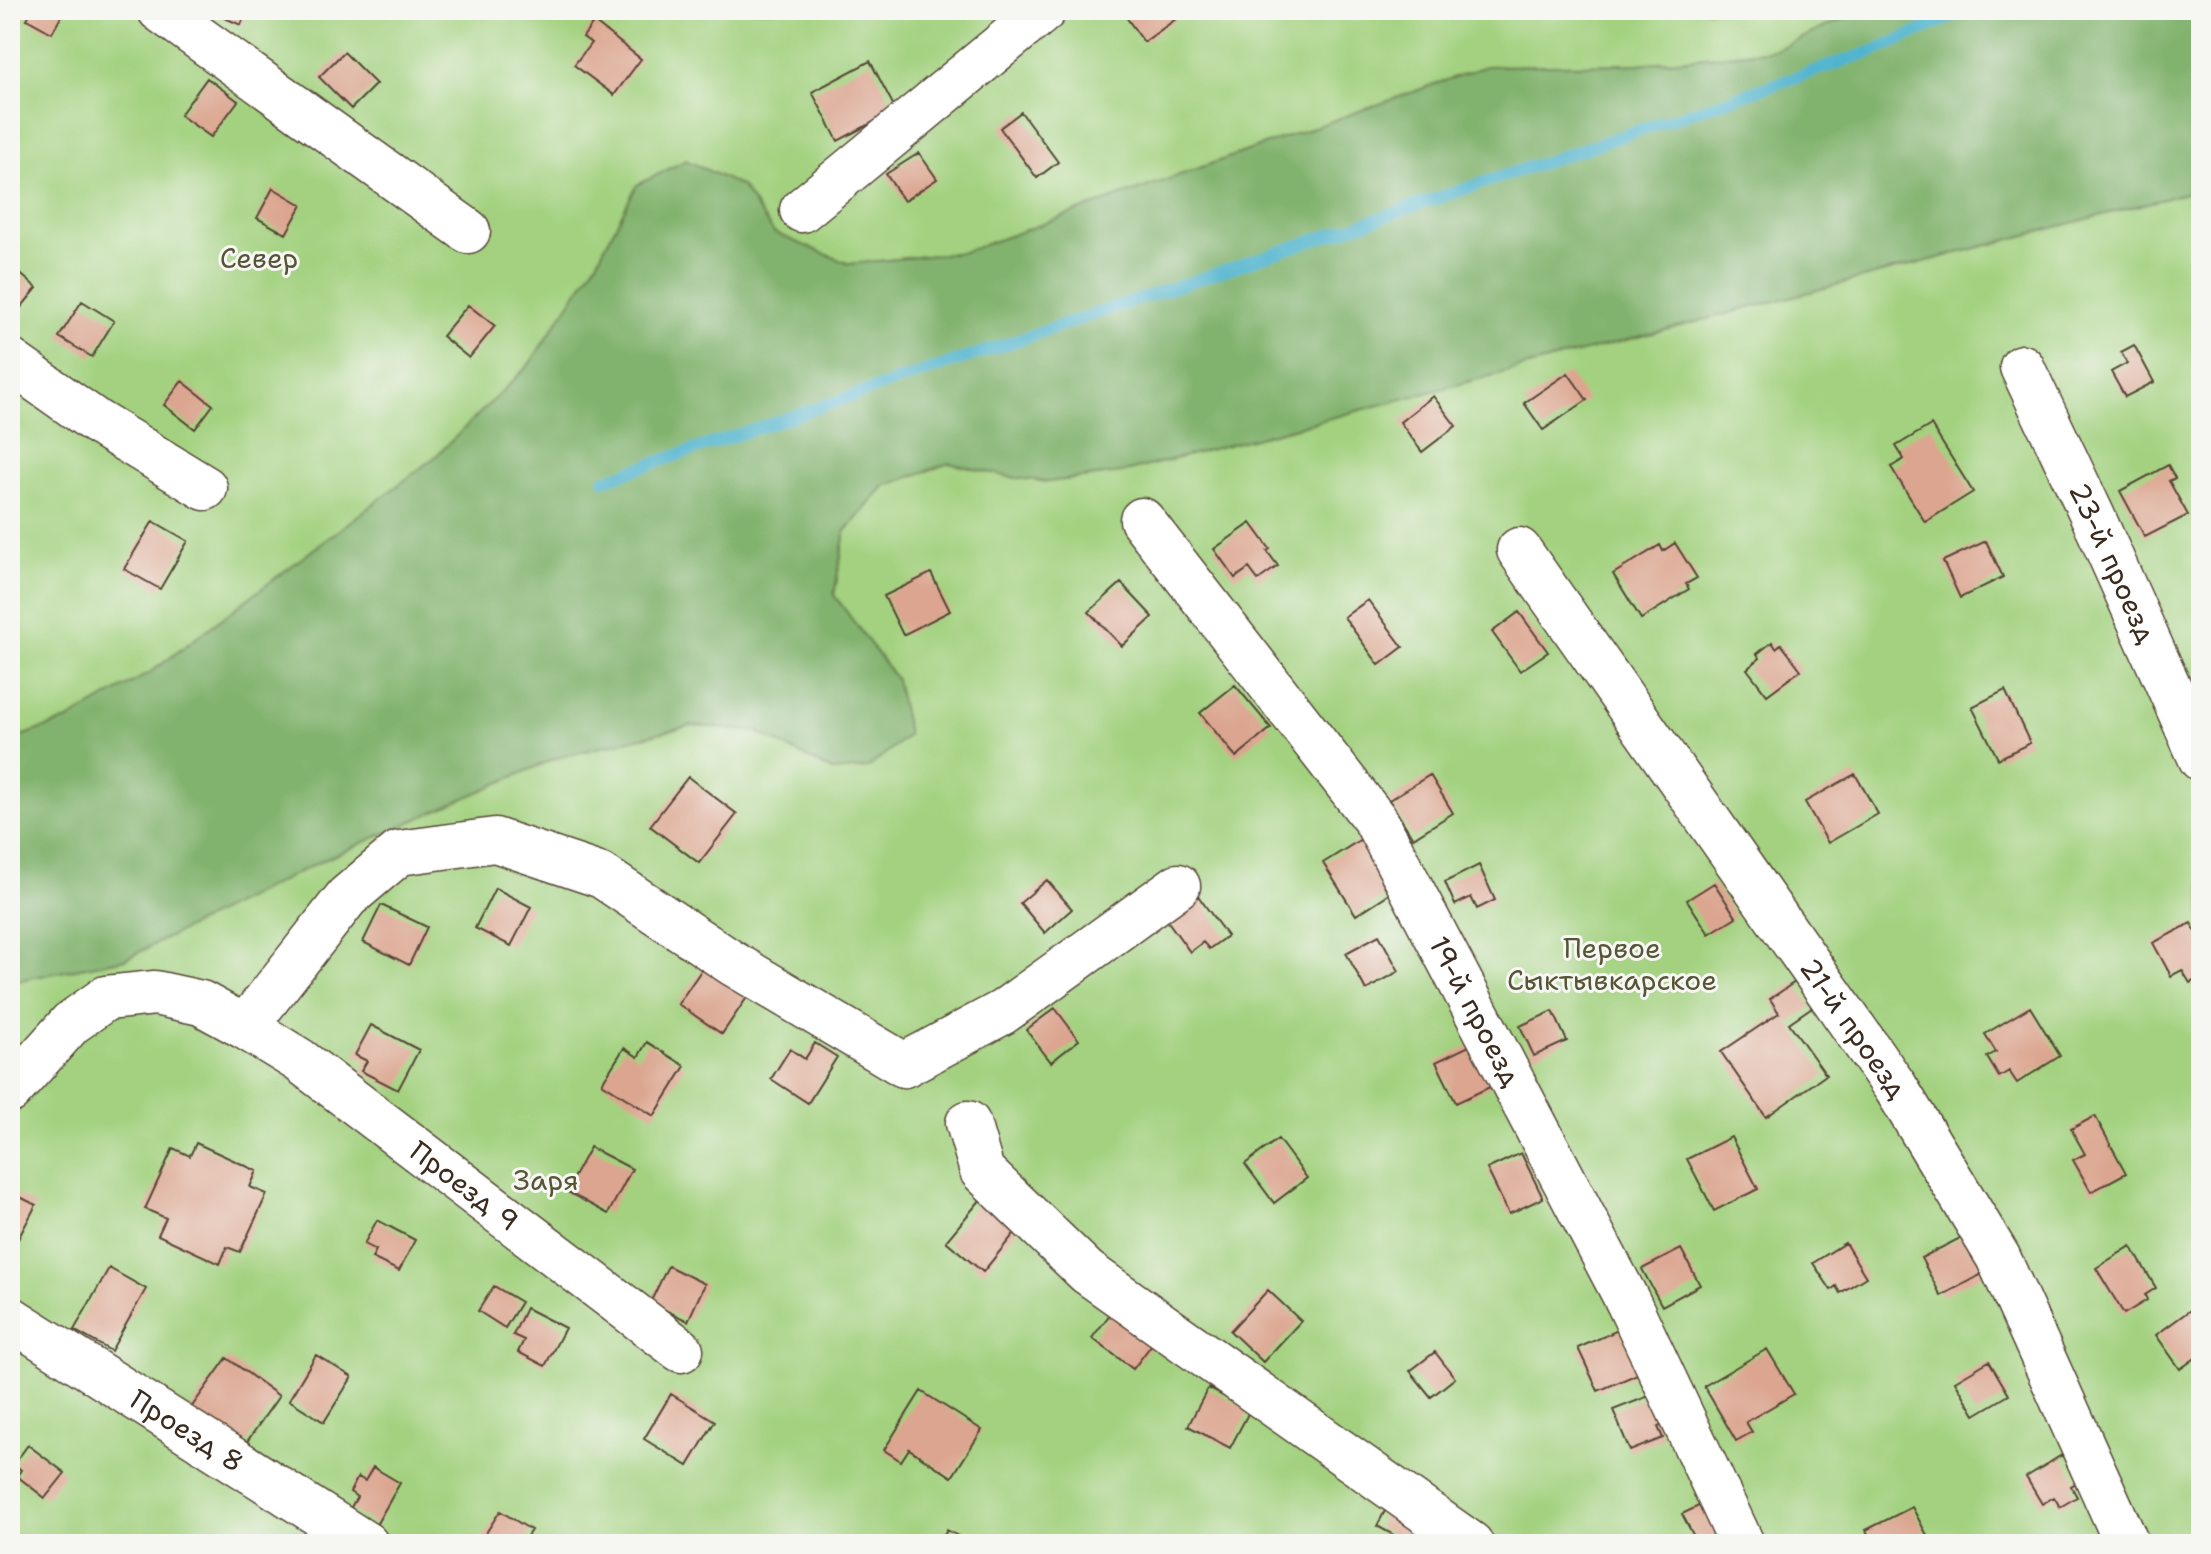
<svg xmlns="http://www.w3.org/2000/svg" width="2211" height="1554" viewBox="0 0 2211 1554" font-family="'Shantell Sans',sans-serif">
<rect width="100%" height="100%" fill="#f6f6f2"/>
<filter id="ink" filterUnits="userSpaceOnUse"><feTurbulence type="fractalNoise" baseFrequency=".0125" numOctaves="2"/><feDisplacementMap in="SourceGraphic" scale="16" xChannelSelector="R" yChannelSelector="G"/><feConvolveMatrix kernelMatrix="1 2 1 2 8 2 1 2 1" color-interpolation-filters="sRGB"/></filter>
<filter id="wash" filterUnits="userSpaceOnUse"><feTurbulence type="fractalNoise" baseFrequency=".006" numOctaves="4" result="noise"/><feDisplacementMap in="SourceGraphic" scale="32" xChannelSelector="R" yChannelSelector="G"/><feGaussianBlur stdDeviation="1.8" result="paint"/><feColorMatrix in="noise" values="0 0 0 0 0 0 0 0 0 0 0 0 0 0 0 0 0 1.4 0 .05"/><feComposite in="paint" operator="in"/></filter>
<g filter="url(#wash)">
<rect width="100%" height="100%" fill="#eddfbc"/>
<path fill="#a3d17f" stroke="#6f7e4e" stroke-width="2" d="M10,10H1863L1775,50L1639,64L1486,66L964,252L849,264L774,233L741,186L637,185L597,262L528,366L434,458L154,670L68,720L10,740Z
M2201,189V1544H10V982L125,959L319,862L556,758L691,725L758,732L832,771L896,679L834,595L845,532L884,486L949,463L1010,477L1048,482L1121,473Z"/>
<path fill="#82b36e" stroke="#5e6e46" stroke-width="2" d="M1863,10H2201V189L1121,473L1048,482L1010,477L949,463L884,486L845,532L834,595L896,679L908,735L868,768L832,771L758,732L692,725L556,758L319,862L125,959L10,982V740L68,720L154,670L434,458L528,366L597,262L637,185L686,160L741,186L774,233L849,264L964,252L1486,66L1639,64L1775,50Z"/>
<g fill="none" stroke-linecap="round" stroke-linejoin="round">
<path stroke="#4fb4ce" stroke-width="12" d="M604,480L1879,49L1967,10"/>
</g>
<g id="blocks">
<path fill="#dba58f" d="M32,10H65L52,33L27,19Z
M206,10H247L241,25Z
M1121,10H1175L1180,16L1144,42Z
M594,22L641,59L614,95L574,65L591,43L583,37Z
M344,52L376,84L351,109L319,77Z
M870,61L896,110L838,141L812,92Z
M207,78L238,101L211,137L180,115Z
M1021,112L1058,162L1037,178L1000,128Z
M919,153L937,179L904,201L886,174Z
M273,188L302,205L286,234L257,218Z
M10,265L37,288L14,316L10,312Z
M82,301L114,321L92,357L59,337Z
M468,305L495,326L469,358L442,336Z
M2134,345L2154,382L2125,397L2111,372L2127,363L2121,352Z
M1568,373L1587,400L1543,430L1524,403Z
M182,381L213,405L195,429L164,405Z
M1433,396L1456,426L1422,452L1400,422Z
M1931,425L1973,492L1925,522L1891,467L1904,459L1896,446Z
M2168,465L2175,478L2169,481L2188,515L2145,537L2120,491Z
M153,521L188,541L160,589L124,569Z
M1251,523L1270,549L1267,551L1278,566L1258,580L1249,568L1235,578L1214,549Z
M1986,541L2003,577L1960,598L1943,561Z
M1675,543L1697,578L1686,584L1689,589L1641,619L1613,574L1660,545L1663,551Z
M931,573L950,611L903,635L884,596Z
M1121,583L1153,617L1122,646L1089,612Z
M1368,600L1403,647L1379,665L1344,617Z
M1519,612L1548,652L1520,671L1492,632Z
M1772,642L1776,648L1781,644L1801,670L1767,695L1747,669L1760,658L1757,654Z
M1235,685L1271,728L1236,757L1200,713Z
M2005,690L2030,743L1998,759L1972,707Z
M1855,774L1878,814L1828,843L1805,802Z
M1430,775L1453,813L1413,838L1389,800Z
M688,777L737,814L699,863L650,826Z
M1363,838L1395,890L1356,915L1323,863Z
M1479,865L1495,900L1477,909L1471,897L1455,905L1445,882Z
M1047,880L1072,909L1045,933L1020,903Z
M1714,883L1736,917L1709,934L1687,900Z
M495,888L531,907L511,946L475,928Z
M1196,893L1227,936L1209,949L1203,942L1190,952L1164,916Z
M381,905L427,927L409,965L363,942Z
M2191,923L2201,942V977L2190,983L2182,970L2171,976L2153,943Z
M1379,935L1399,971L1366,990L1346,953Z
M707,962L750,993L722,1034L678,1004Z
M1795,982L1812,1007L1789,1023L1826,1075L1766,1117L1721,1052L1779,1013L1770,999Z
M2030,1007L2060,1056L2017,1083L2009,1071L1999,1077L1987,1057L1996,1052L1985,1034Z
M1055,1008L1079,1040L1051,1062L1026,1030Z
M1553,1011L1567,1041L1534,1056L1520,1026Z
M371,1025L419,1050L398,1090L361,1071L367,1061L355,1055Z
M647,1042L685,1066L654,1116L602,1083L624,1048L638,1057Z
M815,1043L837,1057L808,1103L771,1079L790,1049L805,1059Z
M1473,1044L1492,1086L1456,1103L1436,1062Z
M2095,1116L2126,1173L2091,1192L2073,1160L2085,1154L2071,1129Z
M1731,1137L1758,1189L1714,1211L1687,1159Z
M1278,1139L1307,1178L1274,1203L1245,1164Z
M196,1143L257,1171L250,1187L267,1194L240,1252L227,1247L220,1264L158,1235L166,1218L145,1209L173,1148L190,1156Z
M590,1147L632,1169L608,1214L566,1191Z
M1521,1153L1543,1198L1509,1214L1487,1169Z
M10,1192L36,1205L18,1239L10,1234Z
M981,1199L1018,1229L983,1272L946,1241Z
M377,1220L415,1240L399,1271L372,1258L376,1250L364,1244Z
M1966,1235L1986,1272L1941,1296L1921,1258Z
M1845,1243L1866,1277L1840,1293L1836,1286L1831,1290L1813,1263Z
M2131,1246L2156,1288L2145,1295L2147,1300L2124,1314L2096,1268Z
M1681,1249L1700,1285L1662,1306L1642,1269Z
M668,1266L705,1284L688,1321L650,1303Z
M109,1268L146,1289L111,1351L74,1330Z
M494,1286L521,1302L505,1328L478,1311Z
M1268,1290L1301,1321L1263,1362L1230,1331Z
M2197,1305L2201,1309V1354L2180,1369L2156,1335Z
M526,1308L565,1328L545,1366L518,1352L524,1340L513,1335Z
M1111,1313L1152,1344L1133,1369L1092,1338Z
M1620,1329L1640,1373L1598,1391L1578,1348Z
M1767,1349L1794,1394L1746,1422L1752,1432L1736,1441L1704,1386Z
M1435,1352L1455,1378L1431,1397L1410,1371Z
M316,1355L352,1377L324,1422L289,1400Z
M227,1358L279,1396L241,1450L188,1412Z
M1989,1361L2009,1395L1975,1415L1955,1381Z
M1208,1388L1250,1410L1230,1448L1188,1426Z
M921,1391L982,1430L952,1477L909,1449L901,1461L884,1450Z
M671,1394L715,1421L688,1466L644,1439Z
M1654,1394L1666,1424L1658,1427L1663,1438L1630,1451L1613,1410Z
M28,1445L65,1473L45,1498L17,1476L21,1470L14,1464Z
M2062,1455L2078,1482L2071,1486L2077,1497L2060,1507L2054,1497L2042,1504L2026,1477Z
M373,1467L400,1483L376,1525L350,1509L357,1497L350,1492L358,1477L365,1481Z
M1707,1502L1728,1544H1698L1682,1514Z
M1388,1505L1421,1522L1410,1544L1377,1526Z
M1912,1507L1928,1537L1914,1544H1873L1866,1530Z
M500,1511L531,1530L522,1544H479Z
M947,1530L972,1544H939Z"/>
</g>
</g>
<g filter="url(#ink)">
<use href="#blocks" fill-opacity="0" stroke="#564536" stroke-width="2"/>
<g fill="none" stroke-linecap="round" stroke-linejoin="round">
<defs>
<g id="minor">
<path d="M160,10L468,231"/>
<path d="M802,210L1044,10"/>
<path d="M10,361L95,421L205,488"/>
<path id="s1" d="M2022,367L2093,517L2201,759"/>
<path id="s2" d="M1142,520L1376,821L1628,1302L1742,1544"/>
<path id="s3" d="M1519,550L1896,1088L1998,1257L2127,1544"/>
<path d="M245,1027L347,897L399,853L495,840L602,876L732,963L904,1065L1003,1012L1178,886"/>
<path id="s4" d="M10,1091L71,1023L106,998L155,993L201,1003L245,1027L299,1060L681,1350"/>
<path d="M968,1123L982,1171L1087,1272L1471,1544"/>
<path id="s5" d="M10,1318L366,1544"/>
</g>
</defs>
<use href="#minor" stroke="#564536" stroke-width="47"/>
<use href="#minor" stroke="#fff" stroke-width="44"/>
</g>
</g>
<g text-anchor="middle" stroke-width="6" stroke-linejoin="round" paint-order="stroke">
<g font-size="28" fill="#555436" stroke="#f6f6f2">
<text x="259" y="268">Север</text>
<text x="1612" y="958">Первое<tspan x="1612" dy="32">Сыктывкарское</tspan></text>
<text x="546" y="1190">Заря</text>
</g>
<g font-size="28" fill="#3b2a1e" stroke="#f6f6f2">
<text dy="10" stroke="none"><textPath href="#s1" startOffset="216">23-й проезд</textPath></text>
<text dy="10" stroke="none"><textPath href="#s2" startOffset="596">19-й проезд</textPath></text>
<text dy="10" stroke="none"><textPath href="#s3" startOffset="584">21-й проезд</textPath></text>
<text dy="10" stroke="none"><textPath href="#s4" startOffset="552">Проезд 9</textPath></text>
<text dy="10" stroke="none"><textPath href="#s5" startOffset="210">Проезд 8</textPath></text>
</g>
</g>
<rect width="2211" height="1554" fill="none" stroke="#f6f6f2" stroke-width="40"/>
</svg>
